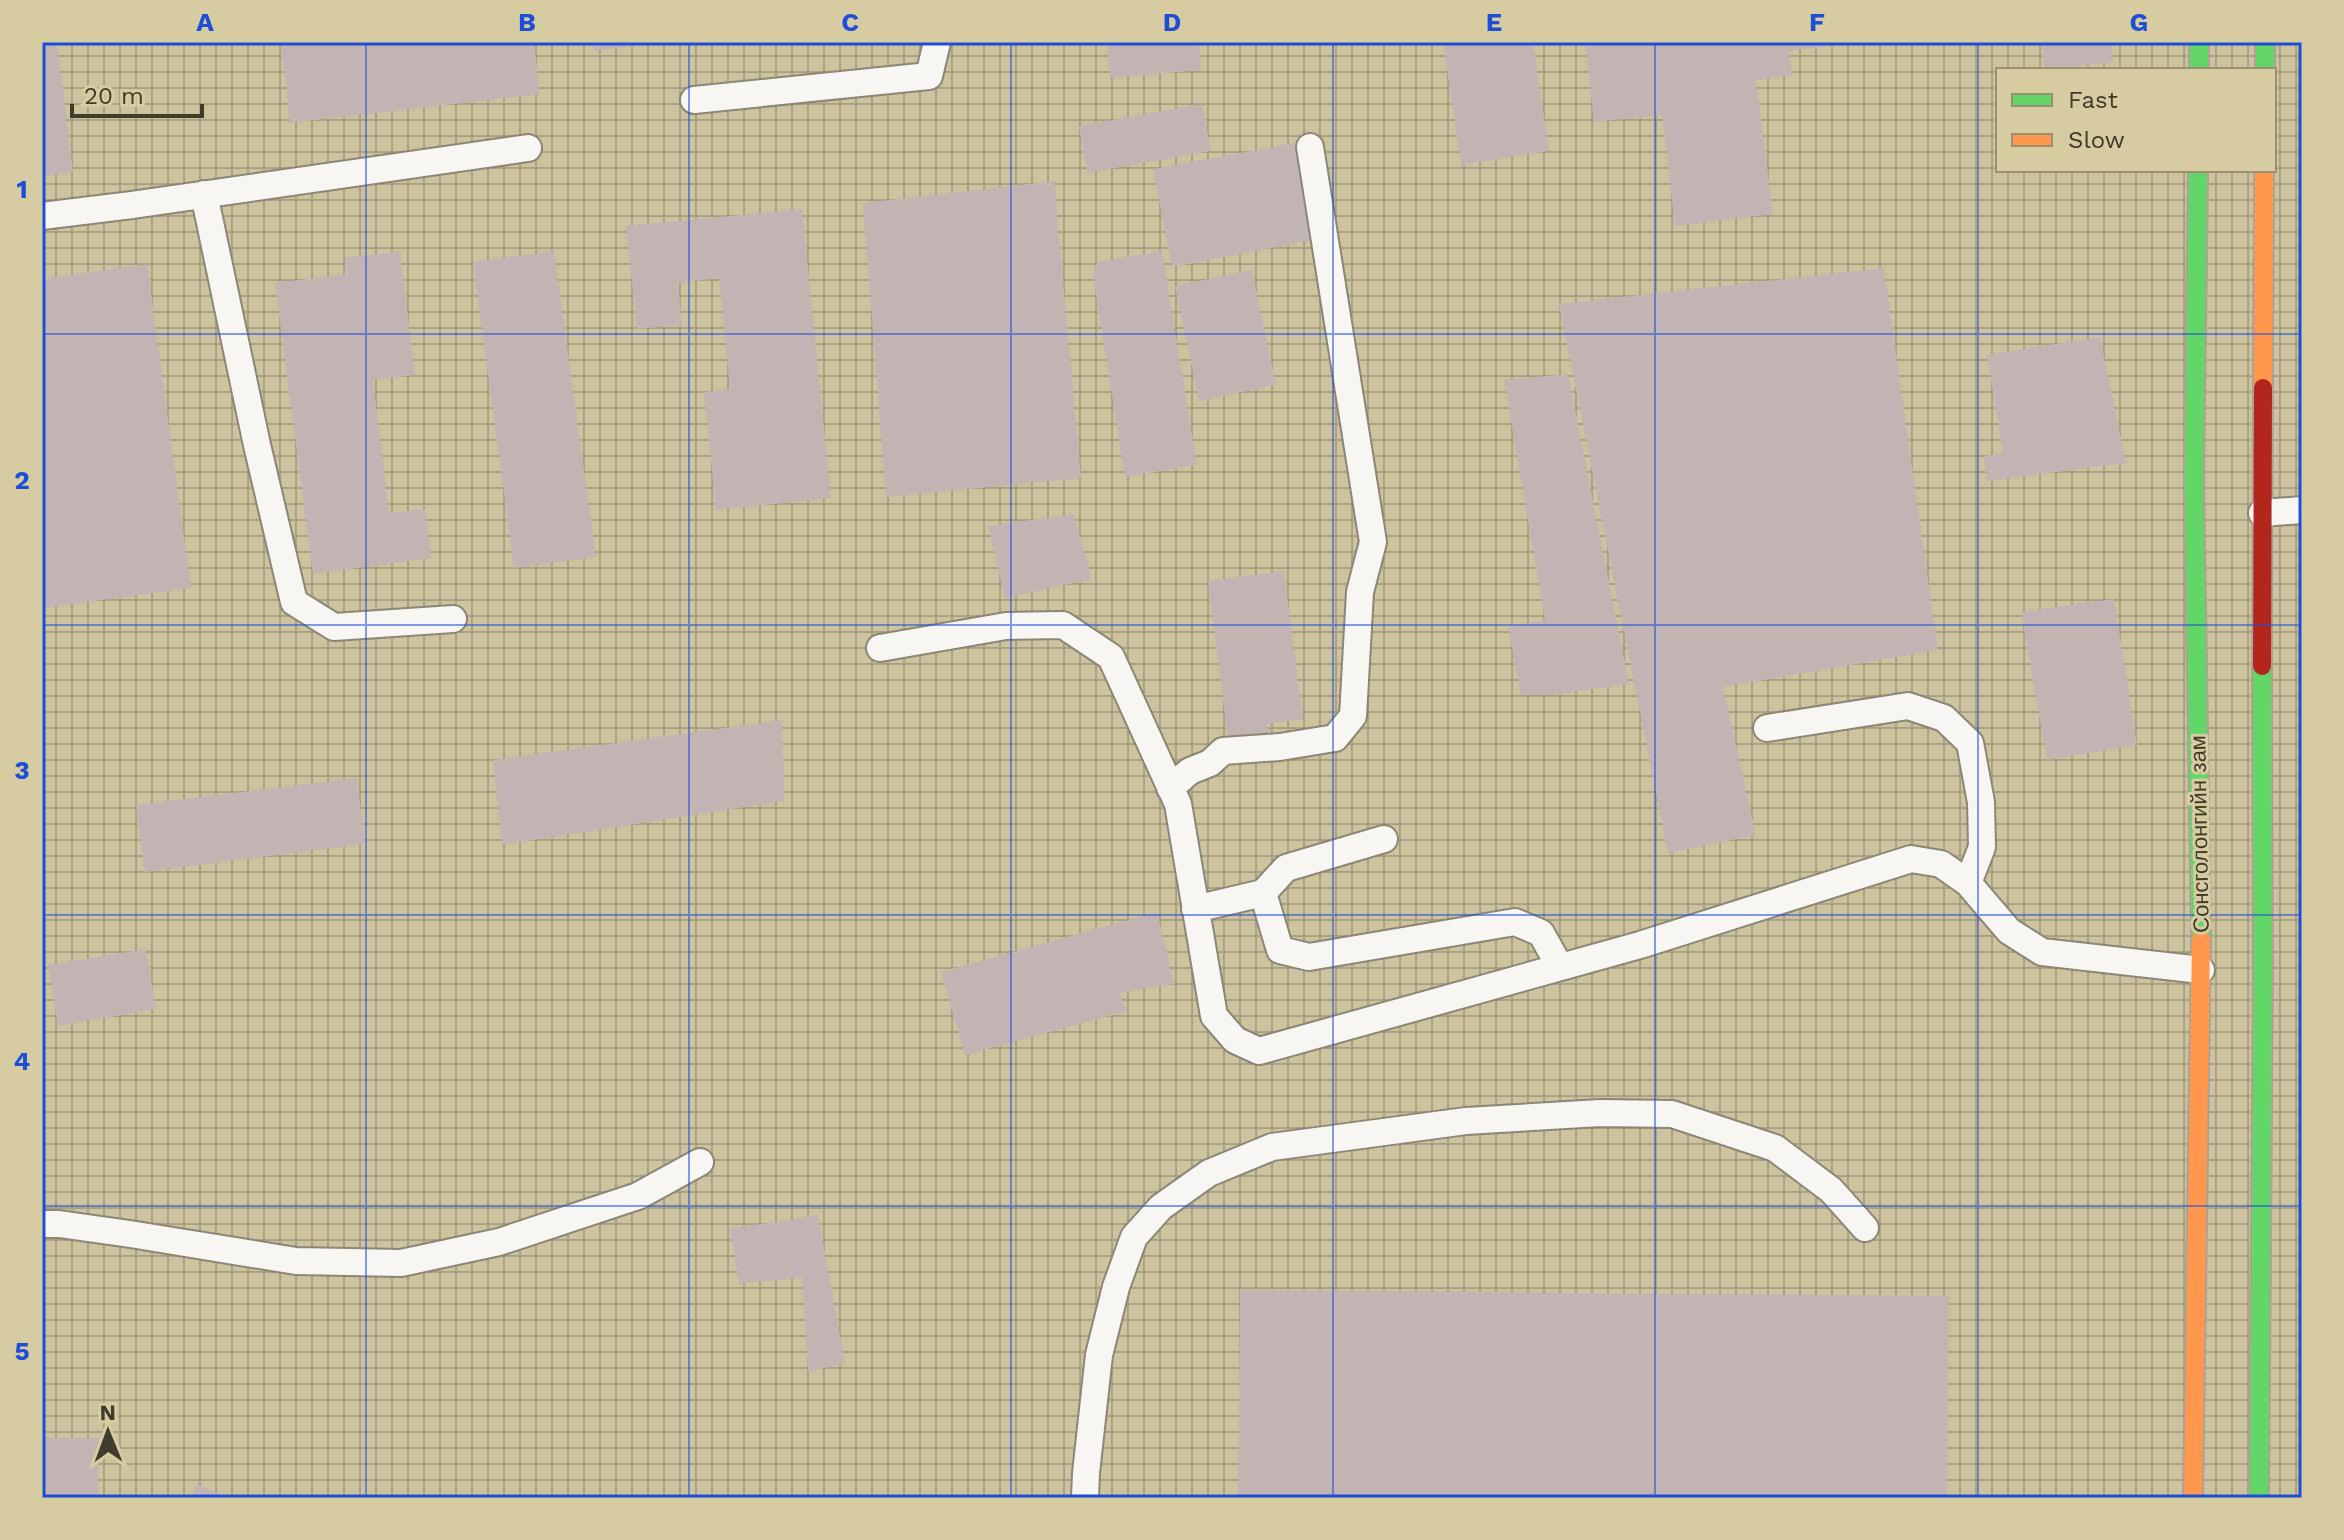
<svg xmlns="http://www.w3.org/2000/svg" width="2344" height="1540" viewBox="0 0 2344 1540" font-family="'Work Sans',sans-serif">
<defs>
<pattern id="industrial-grid" width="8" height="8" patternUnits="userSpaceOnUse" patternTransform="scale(2)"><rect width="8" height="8" fill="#cdc39e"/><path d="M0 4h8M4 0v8" fill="none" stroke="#a8a081"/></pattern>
</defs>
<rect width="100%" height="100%" fill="#cac4ae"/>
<path fill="url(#industrial-grid)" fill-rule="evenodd" d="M42,42H2302V1498H42ZM1998,70H2274V170H1998Z"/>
<path fill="#c1b4b2" d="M42,42H57L73,172L42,176Z
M281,42H534L540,94L290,123Z
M593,42H651V44L594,51Z
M1107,42H1199L1201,70L1110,78Z
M1443,42H1533L1549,151L1461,165Z
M1585,42H1838V45L1789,51L1792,75L1756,80L1773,214L1675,226L1662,115L1594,122Z
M2041,42H2111L2113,62L2045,70Z
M1202,104L1211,151L1087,173L1079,126Z
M1300,142L1318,239L1172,267L1153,169Z
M1054,181L1081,478L886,497L863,203Z
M802,209L831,498L716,510L704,392L730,389L719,278L678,283L682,325L637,329L626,226Z
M400,251L415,375L373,380L389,513L425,509L431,558L313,574L275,283L347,274L345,258Z
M554,251L596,557L514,568L473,262Z
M1162,251L1197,465L1125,477L1093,275L1097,262Z
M147,264L191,588L42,608V279Z
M1884,268L1938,650L1723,687L1756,835L1668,853L1559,304Z
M1252,270L1276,385L1199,401L1175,286Z
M2100,337L2126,463L1987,481L1984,456L2003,453L1987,355Z
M1568,374L1629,684L1549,695H1521L1508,627L1545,620L1504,380Z
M1074,514L1092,579L1005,598L988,526Z
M1284,571L1303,719L1267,724L1270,744L1229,747L1208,581Z
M2114,599L2137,745L2047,760L2021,612Z
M782,720L784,801L502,845L493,760Z
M357,778L365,844L144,872L136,805Z
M1157,912L1174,984L1119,993L1127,1011L965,1055L941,972Z
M146,949L156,1009L58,1026L48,965Z
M818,1215L845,1363L808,1372L802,1277L739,1284L730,1229Z
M1240,1290L1949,1296L1947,1498H1238Z
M42,1437L99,1438L98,1498H42Z
M197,1484L229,1498L191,1497Z"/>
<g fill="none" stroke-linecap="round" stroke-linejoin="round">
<defs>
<path id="lane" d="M694,100L929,76L937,42
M204,194L257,445L294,602L334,627L453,619
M42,216L132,205L528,148
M2262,513L2302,510
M880,648L1006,626L1063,625L1111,657L1178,804L1214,1016L1235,1040L1259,1051L1640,945L1911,859L1941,864L1968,883L2009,931L2042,952L2201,970
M1767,728L1908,706L1944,718L1970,743L1981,802L1982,847L1968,883
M1170,788L1190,771L1210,763L1223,751L1280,747L1335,738L1353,716L1360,592L1373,542L1310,147
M1263,893L1280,950L1309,957L1515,922L1541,933L1560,967
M1195,909L1263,893L1286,868L1384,839
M42,1224H59L130,1234L296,1261L401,1263L499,1242L638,1196L700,1162
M1085,1498L1086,1473L1099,1355L1116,1287L1134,1237L1161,1207L1209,1173L1272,1147L1466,1121L1600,1113L1672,1114L1775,1148L1831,1190L1865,1228"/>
<path id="fast" d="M2199,42V70
M2265,42V70
M2198,170L2194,480L2201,939
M2259,1498L2263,970L2262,666"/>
<path id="slow" d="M2263,388L2264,170
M2193,1498L2201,939"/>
<path id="jam" d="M2262,666L2263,388"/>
</defs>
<use href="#lane" stroke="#8b8675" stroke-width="30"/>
<use href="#fast" stroke="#aca295" stroke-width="22"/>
<use href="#slow" stroke="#aca295" stroke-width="22"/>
<use href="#jam" stroke="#aca295" stroke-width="22"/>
<use href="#lane" stroke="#f7f6f3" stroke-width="26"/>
<use href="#fast" stroke="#63d668" stroke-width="18"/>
<use href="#slow" stroke="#ff974d" stroke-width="18"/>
<use href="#jam" stroke="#b3261e" stroke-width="18"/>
</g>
<path fill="none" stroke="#1d4ed8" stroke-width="2" stroke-opacity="0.55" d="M366,42V1498M689,42V1498M1011,42V1498M1333,42V1498M1655,42V1498M1978,42V1498M42,334H2302M42,625H2302M42,915H2302M42,1206H2302"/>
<g text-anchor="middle" stroke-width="6" stroke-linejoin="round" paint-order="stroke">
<g font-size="22" fill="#403b2a" stroke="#d7cba1">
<text transform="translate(2199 834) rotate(-91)" y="8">Сонсголонгийн зам</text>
</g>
</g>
<rect width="2344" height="1540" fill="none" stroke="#d7cba1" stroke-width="88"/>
<rect x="1996" y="68" width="280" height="104" fill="#d7cba1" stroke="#9b9171" stroke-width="2"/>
<rect x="2012" y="94" width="40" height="12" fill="#63d668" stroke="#9b9171" stroke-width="2"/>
<text x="2068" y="108" font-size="24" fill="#403b2a">Fast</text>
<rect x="2012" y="134" width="40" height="12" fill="#ff974d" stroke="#9b9171" stroke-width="2"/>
<text x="2068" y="148" font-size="24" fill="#403b2a">Slow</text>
<g transform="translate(108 1432) rotate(359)" stroke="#d7cba1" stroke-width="6" paint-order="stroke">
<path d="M0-6L14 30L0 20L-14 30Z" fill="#403b2a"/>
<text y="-12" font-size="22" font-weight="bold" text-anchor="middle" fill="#403b2a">N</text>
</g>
<path d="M72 104v12h130v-12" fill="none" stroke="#403b2a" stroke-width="4"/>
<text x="84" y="104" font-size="24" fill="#403b2a" stroke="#d7cba1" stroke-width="6" paint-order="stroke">20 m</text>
<rect x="44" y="44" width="2256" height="1452" fill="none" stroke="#1d4ed8" stroke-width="3"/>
<g font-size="26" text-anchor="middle" font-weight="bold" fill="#1d4ed8">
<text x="205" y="31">A</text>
<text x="527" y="31">B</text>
<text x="850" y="31">C</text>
<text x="1172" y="31">D</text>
<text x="1494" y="31">E</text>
<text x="1817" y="31">F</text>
<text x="2139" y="31">G</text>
<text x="22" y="198">1</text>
<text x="22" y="489">2</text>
<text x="22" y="779">3</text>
<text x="22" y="1070">4</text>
<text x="22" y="1360">5</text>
</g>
</svg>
